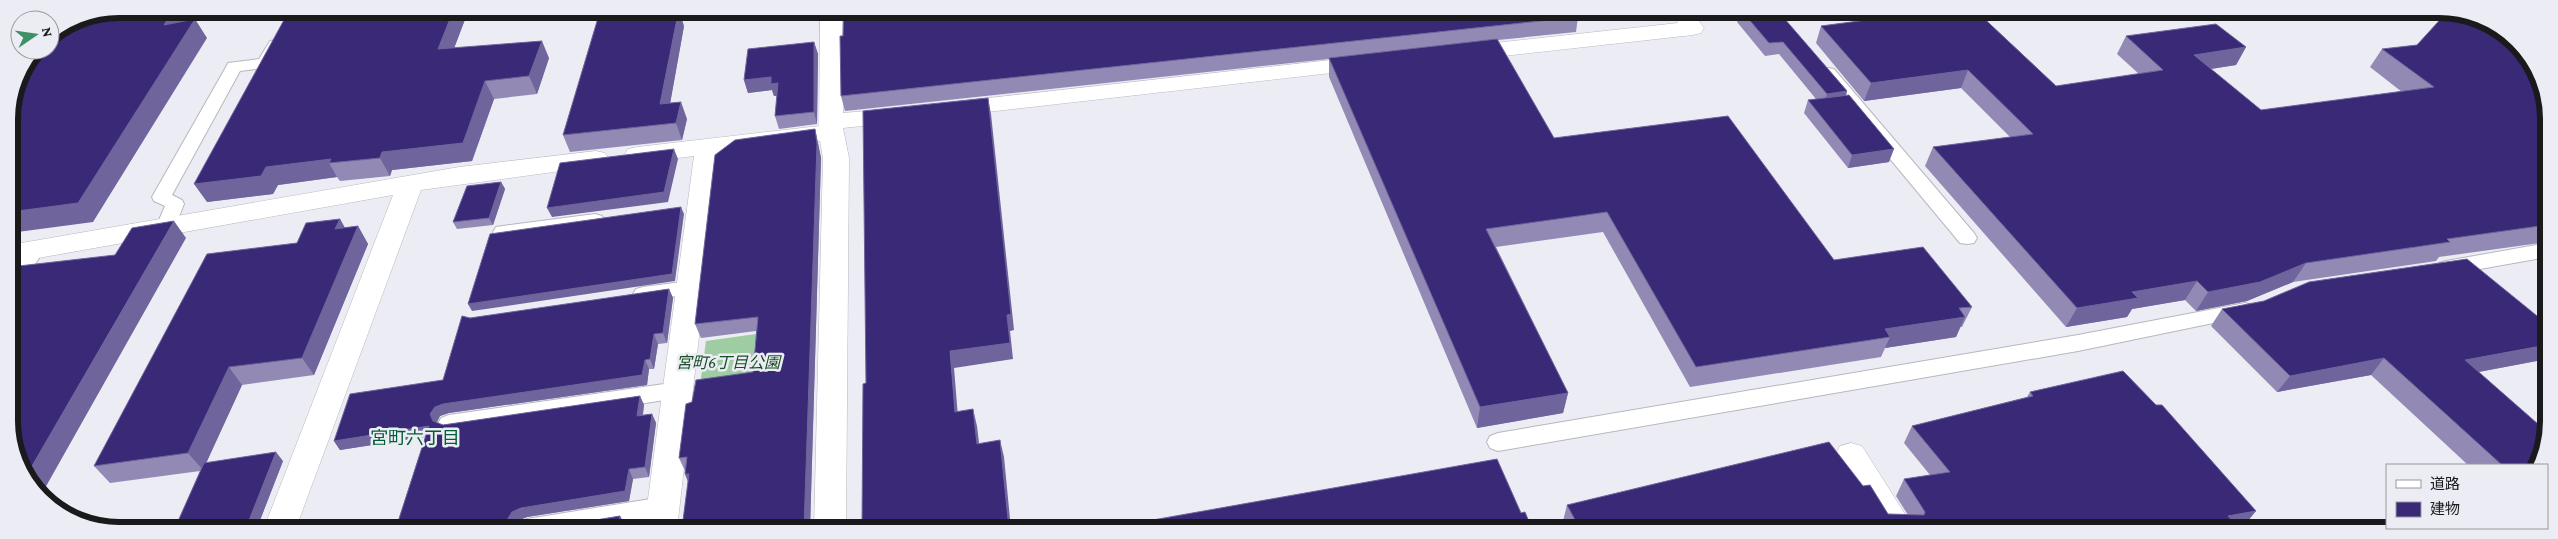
<svg xmlns="http://www.w3.org/2000/svg" width="2558" height="539" viewBox="0 0 2558 539" font-family="'Crimson Pro','Noto Sans JP',serif">
<rect width="100%" height="100%" fill="#ececf4"/>
<path fill="#9fcda2" d="M756,334L751,384L699,392L706,341Z"/>
<g fill="none" stroke-linecap="round" stroke-linejoin="round">
<defs>
<path id="service" d="M276,40L284,45L271,67L240,71L172,195L182,200L184,204L173,232L166,233L159,232L156,227L165,206L154,201L152,197L226,67L228,63L259,59L270,41Z
M1828,68L1834,69L1974,233L1977,238L1974,243L1967,244L1960,243L1822,77L1820,73L1822,69Z
M595,214L602,216L605,220L602,224L503,238L496,237L493,232L496,227L503,226Z
M2547,243V257L2446,275L2439,273L2436,268L2439,263L2446,261Z
M34,244L41,246L44,251L17,290L10,292V270L27,246Z
M690,281L697,283L700,288L697,293L643,301L636,299L633,294L636,289L643,287Z
M2245,303L2252,305L2255,310L2252,315L2078,351L1498,451L1490,448L1487,442L1490,436L1498,433L2078,335Z
M678,382L686,384L689,390L686,396L678,398L449,433L441,430L438,424L441,418L449,415Z
M663,497L671,500L675,507L671,514L663,517L589,529H515L519,522L527,519Z"/>
<path id="minor" d="M820,9H842L843,113L900,108L909,110L912,115L909,120L900,122L843,128L849,158L846,529H814L823,158L820,141L720,153L677,529H644L694,156L637,163L628,161L624,155L628,149L637,147L819,126Z
M1669,10H1691L1704,28L1701,33L1693,35L1467,60L1459,58L1456,53L1459,48L1467,46L1678,23Z
M1367,56L1375,58L1379,63L1375,68L952,116L943,114L940,109L943,104L952,102Z
M596,151L605,153L609,159L605,165L421,190L296,528H264L393,195L10,263V245L459,167Z
M1851,443L1862,446L1915,530H1881L1835,455L1840,446Z"/>
</defs>
<use href="#service" stroke="#b7b7be" stroke-width="2"/>
<use href="#minor" stroke="#b7b7be" stroke-width="1"/>
<use href="#service" fill="#fff" fill-rule="evenodd"/>
<use href="#minor" fill="#fff" fill-rule="evenodd"/>
</g>
<path fill="#928ab5" d="M469,9L454,48L549,58L537,94L494,99L472,161L392,170L390,176L340,181L337,177L278,185L273,194L207,202Z
M1741,10H1777L1847,91L1846,96L1889,162L1848,168L1804,113L1808,100L1816,99L1779,54L1765,56L1737,22Z
M1902,10H1975L2056,86L2139,74L2117,54L2126,36L2246,47L2236,65L2211,69L2261,110L2402,92L2370,67L2382,49L2547,97V242L2439,257L2436,261L2293,282L2247,301L2196,311L2185,300L2132,309L2127,317L2066,327L1925,166L1933,147L2010,137L1961,88L1864,101L1816,43L1821,26L1900,16Z
M1578,17L1576,32L1498,40L1554,138L1834,260L1972,307L1962,327H1960L1956,337L1885,348L1881,357L1690,387L1603,232L1496,247L1568,393L1563,413L1477,428L1329,77V59L845,111L841,96Z
M684,26L670,103L687,119L682,140L570,152L563,135Z
M814,42L818,54L817,124L779,129L775,116L777,96H774L772,90L748,93L744,80Z
M815,129L818,143L821,158L810,529H682L688,482L685,474V471L679,458L692,402L753,372L756,331L701,338L695,324Z
M501,182L505,189L493,225L457,229L453,222Z
M340,219L345,228L358,226L368,244L314,375L242,385L206,463L283,461L257,528H175L200,471L110,483L94,466L297,243Z
M2547,254V264L2542,260Z
M669,289L673,298L667,343L658,344L654,369H649L647,385L449,413L440,416L437,423L443,425L640,396L644,405L643,415L652,414L656,423L649,477L633,479L629,501L527,517L519,520L584,522L620,516L625,525L624,529L396,528L425,437L340,450L334,441L443,380L470,318Z
M2222,309L2547,359L2479,372L2534,465H2468L2371,375L2277,392L2211,326Z
M2030,392L2243,527L2239,528L2240,530L1567,529L1563,521L1567,505L1908,515L1896,496L1904,479L1930,475L1904,443L1912,426L2027,397Z"/>
<path fill="#6f649c" d="M174,9H195L176,44L164,25Z
M454,9H469L447,67L438,49Z
M679,9L684,26L667,121L660,104Z
M195,19L207,38L93,222L10,233V212Z
M542,41L549,58L537,94L529,76Z
M814,42L818,54L817,124L814,112Z
M2246,47L2236,65L2184,73L2194,55Z
M1968,70L1961,88L1864,101L1871,83Z
M771,77L778,83L781,95L774,96L772,90L748,93L744,80Z
M485,81L494,99L472,161L392,170L390,176L380,158L382,152Z
M1847,91L1843,104L1823,107L1827,94Z
M988,98L991,114L1014,330L1010,331L1013,359L954,368L959,429L955,412L950,351Z
M681,102L687,119L682,140L676,123Z
M815,129L818,143L821,158L810,529H804Z
M674,149L678,159L668,202L552,217L547,208Z
M1894,149L1889,162L1848,168L1852,155Z
M331,159L329,163L337,177L278,185L273,194L207,202L194,184L266,167Z
M501,182L505,189L493,225L489,218Z
M681,207L684,214L675,281L472,311L468,304Z
M340,219L350,237L335,229Z
M174,221L186,238L40,497L28,473Z
M358,226L368,244L314,375L302,358Z
M2306,263L2293,282L2247,301L2196,311L2208,292Z
M2197,281L2185,300L2132,309L2127,317L2066,327L2077,308L2132,292Z
M669,289L673,298L667,343L663,333Z
M1965,317L1956,337L1885,348L1890,337L1885,329Z
M654,334L658,344L654,369L650,359Z
M2547,345V359L2451,377L2465,360Z
M2384,358L2371,375L2277,392L2290,376Z
M645,360L649,369L647,385L449,413L440,416L436,423L433,421L430,414L435,407L443,404Z
M229,367L242,385L203,470L188,453Z
M1568,393L1563,413L1477,428L1480,407Z
M640,396L644,405L641,426L637,416Z
M973,409L977,426L981,460L977,444Z
M652,414L656,423L649,477L645,467Z
M429,426L435,435L340,450L334,441Z
M1000,440L1004,457L1011,529H1009Z
M276,452L283,461L257,528H246Z
M629,469L633,479L629,501L527,517L517,521L507,520L512,512Z
M685,474H689L691,488Z
M2256,511L2243,527L2231,530L2228,516Z
M620,516L625,525L624,529H618Z"/>
<path fill="#392976" stroke="#6f649c" d="M118,9H174L164,25L195,19L78,203L10,212L9,111L17,76L35,50H50V35L77,17Z
M290,9H454L438,49L542,41L529,76L485,81L463,143L382,152L380,158L329,163L331,159L266,167L261,176L194,184Z
M679,9L660,104L681,102L676,123L563,135L598,18Z
M844,9L1573,10L1578,17L841,96L840,36H843Z
M1741,10H1777L1847,91L1827,94L1783,42L1769,43Z
M1908,10H1975L2056,86L2163,70L2126,36L2216,24L2246,47L2194,55L2261,110L2434,87L2382,49L2417,45L2448,11H2461L2517,41L2547,97V225L2447,239L2450,242L2306,263L2260,282L2208,292L2197,281L2132,292L2138,298L2077,308L1933,147L2033,134L1968,70L1871,83L1821,26L1912,14Z
M1497,39L1554,138L1728,116L1834,260L1923,247L1972,307L1959,308L1965,317L1885,329L1890,337L1696,367L1607,212L1486,229L1568,393L1480,407L1329,58Z
M814,42V112L775,116L778,83L771,84V77L744,80L748,49Z
M1849,95L1894,149L1852,155L1808,100Z
M988,98L1011,314L1007,315L1010,343L950,351L955,412L973,409L977,444L1000,440L1009,529H862L863,384L866,383L863,111Z
M815,129L817,144L804,529H686L687,527L682,528L689,474H685L687,457L679,458L686,404L692,402L696,380L753,372L758,317L695,324L715,155L735,140Z
M674,149L664,192L547,208L560,163Z
M501,182L489,218L453,222L467,186Z
M681,207L672,274L468,304L490,234Z
M340,219L335,229L358,226L302,358L229,367L188,453L94,466L207,254L297,243L306,223Z
M174,221L28,473L11,442L10,267L115,255L132,228Z
M2467,259L2547,324V345L2465,360L2547,432V442L2534,465H2502L2384,358L2290,376L2222,309L2264,301L2309,282Z
M669,289L663,333L654,334L650,359L645,360L642,375L443,404L435,407L430,414L433,421L443,425L640,396L637,416L652,414L645,467L629,469L625,491L521,508L512,512L507,520L584,522L620,516L618,529L396,528L429,426L334,441L350,394L443,380L462,316L470,318Z
M2123,371L2156,405H2162L2256,511L2228,516L2240,530L1580,529L1567,505L1829,442L1863,486L1870,485L1888,514L1924,515L1925,512L1904,479L1950,472L1912,426L2033,396L2030,392Z
M276,452L246,528H175L204,463Z
M1497,459L1521,513L1525,512L1532,529H1102Z"/>
<g text-anchor="middle" stroke-width="5" stroke-linejoin="round" paint-order="stroke">
<g font-size="16" font-style="italic" fill="#174f22" stroke="#ececf4">
<text x="728" y="368">宮町6丁目公園</text>
</g>
<g font-size="18" fill="#005d37" stroke="#ececf4">
<text x="415" y="444">宮町六丁目</text>
</g>
</g>
<path d="M0 0H2558V539H0ZM119 18H2439A101 101 0 0 1 2540 119V421A101 101 0 0 1 2439 522H119A101 101 0 0 1 18 421V119A101 101 0 0 1 119 18Z" fill="#ececf4" fill-rule="evenodd"/>
<path fill="none" stroke="#1a1a1c" stroke-width="6" d="M119 18H2439A101 101 0 0 1 2540 119V421A101 101 0 0 1 2439 522H119A101 101 0 0 1 18 421V119A101 101 0 0 1 119 18Z"/>
<rect x="2386" y="464" width="162" height="65" fill="#ececf4" stroke="#98989e"/>
<rect x="2396" y="480" width="25" height="8" fill="#ffffff" stroke="#98989e"/>
<text x="2430" y="489" font-size="15" fill="#1a1a1c">道路</text>
<rect x="2396" y="502" width="25" height="15" fill="#392976" stroke="#98989e"/>
<text x="2430" y="514" font-size="15" fill="#1a1a1c">建物</text>
<g transform="translate(35 35) rotate(77)"><circle r="24" fill="#ececf4" stroke="#98989e"/>
<path d="M0-4L9 19L0 12L-9 19Z" fill="#3d9164"/>
<text y="-8" font-size="14" font-weight="bold" text-anchor="middle" fill="#1a1a1c">N</text>
</g>
</svg>
